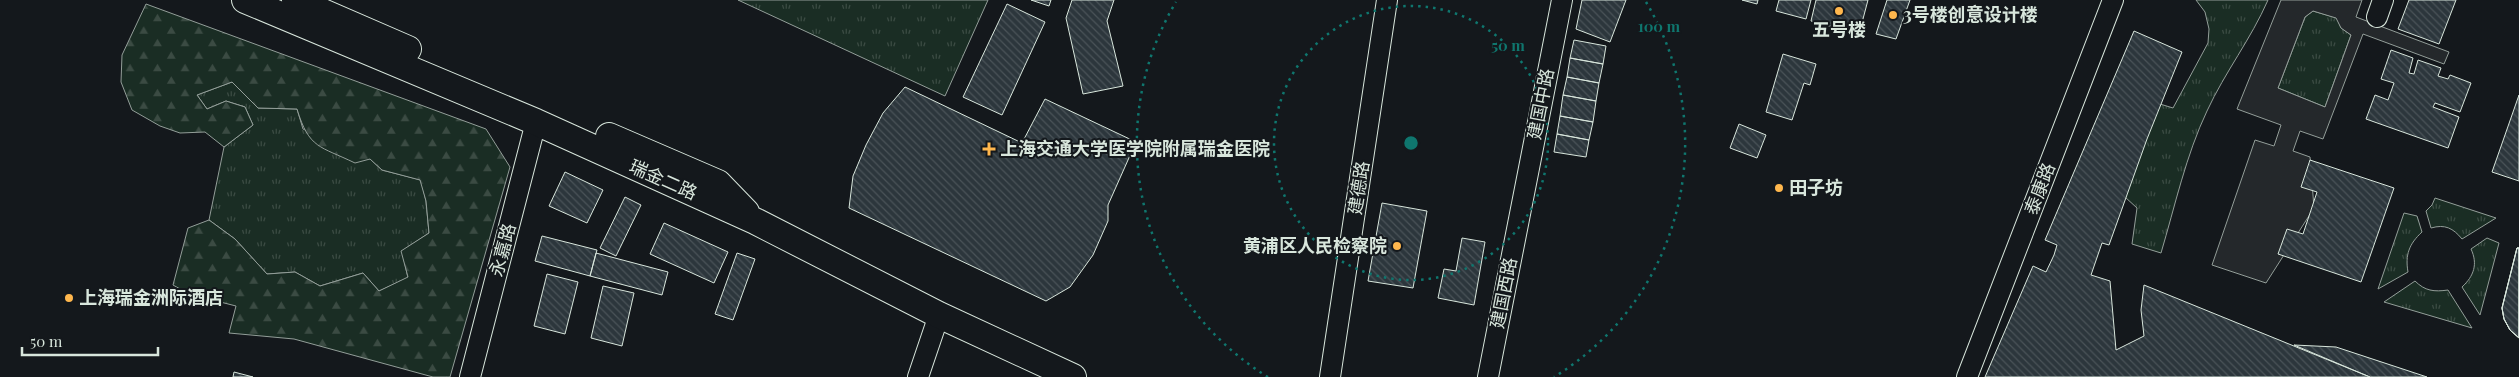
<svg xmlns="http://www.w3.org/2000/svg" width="2519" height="377" viewBox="0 0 2519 377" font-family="'Playfair Display','Noto Sans SC',serif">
<defs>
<pattern id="grass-tufts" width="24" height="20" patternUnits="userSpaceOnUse" patternTransform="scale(1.25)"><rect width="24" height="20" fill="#1a2d24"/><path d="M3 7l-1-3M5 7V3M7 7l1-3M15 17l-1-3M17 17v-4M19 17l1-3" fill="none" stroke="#3b4b43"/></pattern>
<pattern id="forest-firs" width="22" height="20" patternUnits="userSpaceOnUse" patternTransform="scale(1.25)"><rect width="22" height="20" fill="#1a2d24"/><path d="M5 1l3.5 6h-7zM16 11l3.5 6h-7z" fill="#3b4b43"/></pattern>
<pattern id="building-back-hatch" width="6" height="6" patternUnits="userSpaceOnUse" patternTransform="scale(1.25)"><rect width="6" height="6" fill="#2c363c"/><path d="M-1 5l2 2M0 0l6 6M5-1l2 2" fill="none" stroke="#4a5358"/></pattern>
</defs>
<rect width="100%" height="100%" fill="#14181c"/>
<path fill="url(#grass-tufts)" stroke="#939e99" d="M738,0H988L945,96Z
M2196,0H2268C2251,39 2225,72 2207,111C2186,155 2175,206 2161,253L2132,244L2137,208L2125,197L2144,139L2160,104L2173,108L2208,43L2209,29L2205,12Z
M2313,11L2337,18L2341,28L2351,35L2325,107L2278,88L2305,17Z
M232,82L258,108L297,109L303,129L370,159L382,170L421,180L426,201L429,233L402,251L408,278L379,291L363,273L320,286L295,272L267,274L235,239L209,220L224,147L253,125L245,107L226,101L207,109L197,95Z
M2435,198L2496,218L2462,239C2453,228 2445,224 2431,228L2426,211L2432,205Z
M2404,213L2417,216L2422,232C2409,244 2405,255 2408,272L2378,289Z
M2487,238L2499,243L2480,315L2462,287C2474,276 2478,264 2471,249Z
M2415,281C2425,291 2434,292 2448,290L2472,328L2384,302Z"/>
<path fill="url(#forest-firs)" stroke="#939e99" d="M146,4L486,129L510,167L450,377H433L294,339L229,333L236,306L189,294L173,285L188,228L209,220L235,239L267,274L295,272L320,286L363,273L379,291L408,277L401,251L429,233L426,201L420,180L382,170L370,159L355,163C320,146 309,149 297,109L258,108L232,82L197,95L207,109L226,101L245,107L253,125L224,147L205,132L180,133L160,126L132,110L121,82L122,55Z"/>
<path fill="#24282b" stroke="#939e99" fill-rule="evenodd" d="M2281,0H2362L2356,17L2449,52L2444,64L2363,34L2323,139L2300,131L2293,151L2310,157L2314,208L2266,283L2212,265L2255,140L2274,146L2281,125L2237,109ZM2313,11L2336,18L2341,28L2351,35L2325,107L2278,88L2305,17Z"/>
<path fill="url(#building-back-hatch)" stroke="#d8e6dc" d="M1031,0H1051L1049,6Z
M1072,0H1114L1107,21L1123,86L1083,94L1066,18Z
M1582,0H1626L1610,42L1576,29Z
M1742,0H1758L1757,4Z
M1779,0H1811L1806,19L1776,11Z
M1816,0H1868L1859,34L1811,21Z
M1887,0H1910L1896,39L1876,34Z
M2409,0H2456L2439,44L2398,29Z
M1007,4L1045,22L1002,115L963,97Z
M2134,31L2182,52L2147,139L2109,245L2102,243L2091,275L2110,281L2116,350L2144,336L2141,310L2144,285L2370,377H1985L2033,266L2046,272L2054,255L2057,245L2045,240Z
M1574,40L1606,46L1603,64L1570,58Z
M2391,50L2413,58L2409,73L2414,74L2418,60L2441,68L2438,76L2448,79L2450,75L2471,83L2460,112L2435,103L2433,107L2459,117L2448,148L2366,119L2375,95L2388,100L2394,83L2381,79Z
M1783,54L1816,64L1810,85L1804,83L1792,120L1766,112Z
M1570,58L1603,64L1599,83L1567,77Z
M1567,77L1599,83L1596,101L1563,95Z
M905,87L1022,143L1045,99L1136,142L1108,205V221L1093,255L1070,287L1046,301L849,208L853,176L866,145L883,113Z
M1563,95L1596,101L1593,122L1560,116Z
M2519,95V181L2492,172Z
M1560,116L1593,122L1589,140L1557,134Z
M1739,124L1766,135L1757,158L1730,148Z
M1557,134L1589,140L1586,157L1554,152Z
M2310,160L2394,188L2361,282L2278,254L2287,229L2303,234L2317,192L2301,187Z
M565,172L603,190L587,223L549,206Z
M625,197L641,205L616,256L600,248Z
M1382,203L1427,211L1413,288L1368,281Z
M664,223L728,252L714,283L650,254Z
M542,236L597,250L590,276L535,261Z
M1462,238L1485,242L1474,305L1438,298L1444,269L1456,271Z
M2517,248H2519V338L2510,330L2504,319L2502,308Z
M2517,248H2519V338L2510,330L2504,319L2502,308Z
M2517,248H2519V338L2510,330L2504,319L2502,308Z
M596,253L668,272L662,295L590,276Z
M737,253L755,259L733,320L715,314Z
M547,274L578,282L565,334L534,326Z
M603,286L634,293L622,346L591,338Z
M2294,345L2336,347L2427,377H2370Z
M234,372L253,377H233Z"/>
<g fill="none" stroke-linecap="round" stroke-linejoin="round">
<defs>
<path id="minor" d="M2377,17L2383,0
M470,377L536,122
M918,377L939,315
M1330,377L1387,0
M1488,377L1562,0
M1967,377L2113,0"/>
<path id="major" d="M245,0L536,122L755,221L939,315L1073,377
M295,0L408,49
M609,136L718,183L746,212"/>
</defs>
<use href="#minor" stroke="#d8e6dc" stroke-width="22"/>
<use href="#major" stroke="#d8e6dc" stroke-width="28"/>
<use href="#minor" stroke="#14181c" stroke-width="20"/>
<use href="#major" stroke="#14181c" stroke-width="26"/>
</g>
<g fill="none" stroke="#0f766e" stroke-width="2.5" stroke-dasharray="2.5 5">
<circle cx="1411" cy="143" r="137"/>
<path d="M1268 377A274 274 0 0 1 1176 2M1646 2A274 274 0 0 1 1554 377"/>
</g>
<g fill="#ffb74d" stroke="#14181c" stroke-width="2">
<circle cx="1839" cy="11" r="5"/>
<circle cx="1893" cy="15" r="5"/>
<path d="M986.5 141.5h5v5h5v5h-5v5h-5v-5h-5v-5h5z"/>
<circle cx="1779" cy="188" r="5"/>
<circle cx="1397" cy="246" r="5"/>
<circle cx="69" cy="298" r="5"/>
</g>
<g text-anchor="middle" stroke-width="4" stroke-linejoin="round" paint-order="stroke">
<g font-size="18" font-weight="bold" fill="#d8e6dc" stroke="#14181c" text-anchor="start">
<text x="1903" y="21">3号楼创意设计楼</text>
<text x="1839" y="36" text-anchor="middle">五号楼</text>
<text x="1000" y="155">上海交通大学医学院附属瑞金医院</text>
<text x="1789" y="194">田子坊</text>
<text x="1387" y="252" text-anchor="end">黄浦区人民检察院</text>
<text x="79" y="304">上海瑞金洲际酒店</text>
</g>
<g font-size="18" fill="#d8e6dc" stroke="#14181c">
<text transform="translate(1541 104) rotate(-79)" y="6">建国中路</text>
<text transform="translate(663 180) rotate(24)" y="6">瑞金二路</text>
<text transform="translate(1359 188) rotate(-81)" y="6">建德路</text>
<text transform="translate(2040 189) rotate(-69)" y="6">泰康路</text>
<text transform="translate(503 250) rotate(-75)" y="6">永嘉路</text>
<text transform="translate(1504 293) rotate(-79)" y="6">建国西路</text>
</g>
</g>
<circle cx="1411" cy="143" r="8" fill="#0f766e" stroke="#14181c" stroke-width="2.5"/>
<g font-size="15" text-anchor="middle" font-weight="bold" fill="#0f766e" stroke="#14181c" stroke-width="4" stroke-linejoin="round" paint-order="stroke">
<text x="1659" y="32">100 m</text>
<text x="1508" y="51">50 m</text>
</g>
<path d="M22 347v8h136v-8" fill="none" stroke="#d8e6dc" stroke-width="2.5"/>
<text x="30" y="347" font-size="15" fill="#d8e6dc" stroke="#14181c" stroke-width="4" paint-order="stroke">50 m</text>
</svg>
